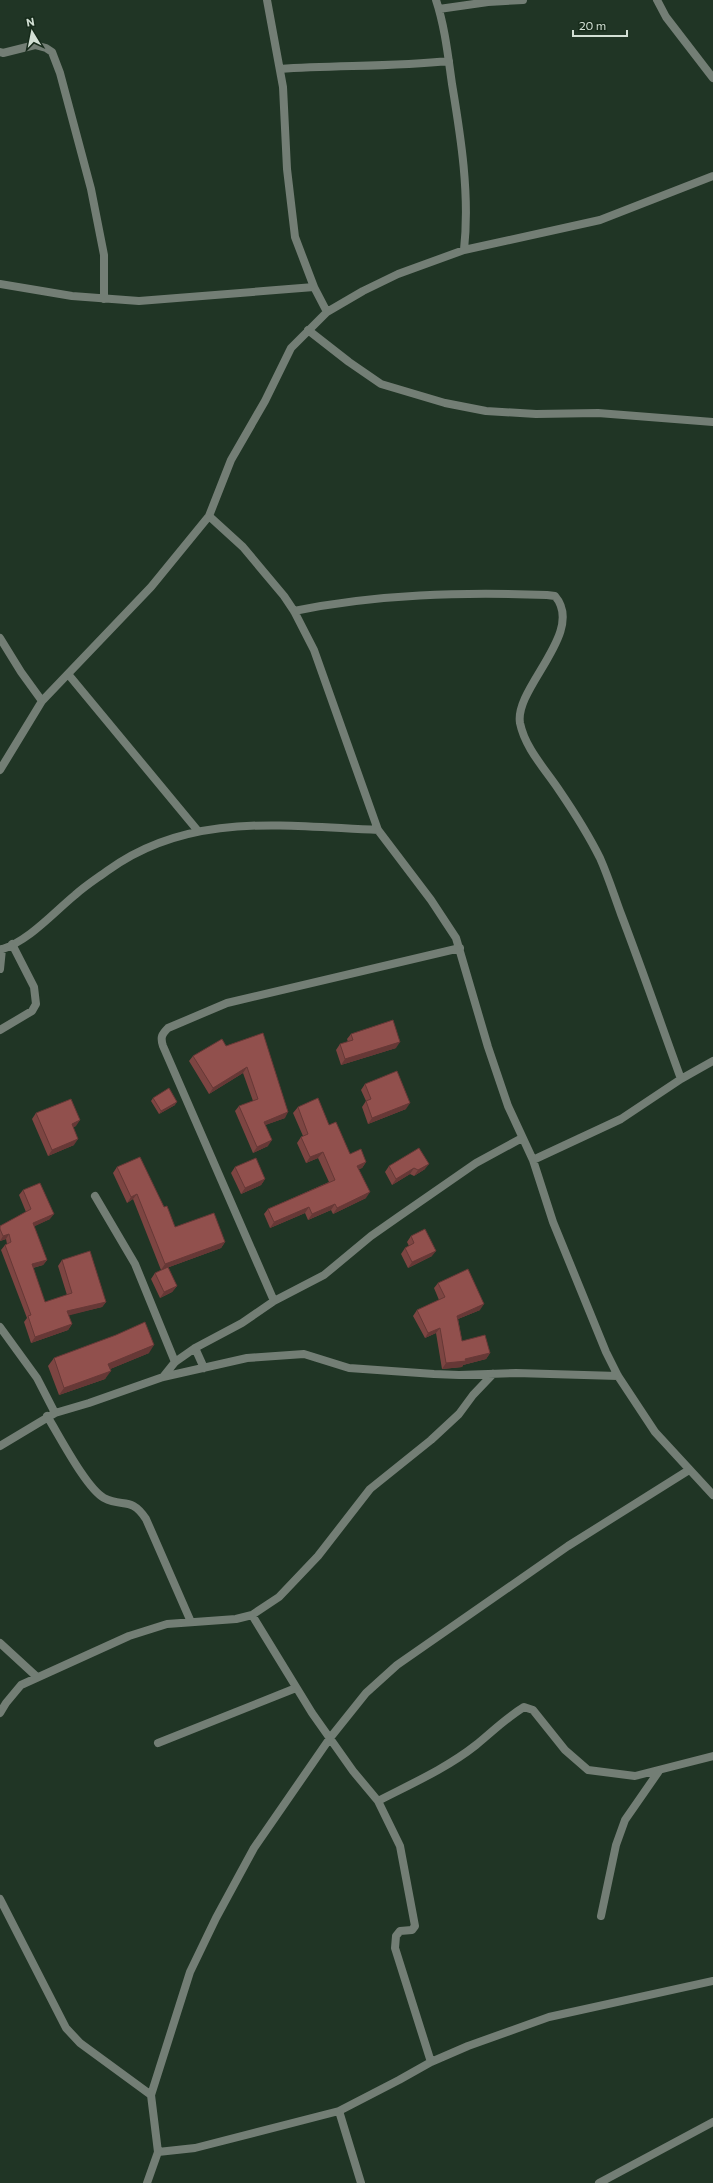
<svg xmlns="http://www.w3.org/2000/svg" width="713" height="2183" viewBox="0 0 713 2183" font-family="Commissioner,sans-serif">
<rect width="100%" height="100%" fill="#203525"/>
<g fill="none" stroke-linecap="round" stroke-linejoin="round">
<path stroke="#737e75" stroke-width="8" d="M267,0L283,87L287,169L295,237L314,287L327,312
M436,0C445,27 448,56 452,84C461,138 470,195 464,250
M657,0L666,17L713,78
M439,9L488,2L523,0
M0,52L3,53L35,45L46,48L52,52L60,73L91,189L104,255V299
M280,69C336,65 393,67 449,61
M0,284L72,296L139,301L314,287
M308,330L349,362L381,384L445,403L486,411L536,414L598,413L713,422
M209,516L243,547L284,596L294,611L314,650L378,830L431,900L456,938L488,1047L508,1106L533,1160L553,1222L606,1352L618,1376L655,1432L713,1495
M294,611C377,594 462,592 547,595L555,596C586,632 514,688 520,723C525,748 545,769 559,790C574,812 588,834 600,858C608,876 614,895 621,914C642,969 661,1024 681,1079
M0,638L21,672L42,701
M68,674L198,831
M0,770L42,701L151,587L209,516L231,460L265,401L291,348L327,312L363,291L398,274L464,250L600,220L713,176
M0,950C29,941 53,913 75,895C85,886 96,879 107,871C189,811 283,826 378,830
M0,969L2,949
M0,1030L32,1011L36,1004L34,987L12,944
M533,1160L621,1119L681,1079L713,1061
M95,1196L135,1264L175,1362
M274,1301L163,1046C160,1037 162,1034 168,1028L227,1003L460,948
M0,1327L37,1378L55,1413
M195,1348L204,1368
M163,1377L175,1362L195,1348L242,1323L274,1301L324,1275L371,1236L401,1215L476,1163L522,1138
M47,1416C59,1435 86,1488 104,1498C123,1508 131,1496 146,1519L191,1622
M0,1446L55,1413L89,1403L163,1377L247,1358L304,1354L349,1368L434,1374L459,1375L516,1373L618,1376
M252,1615L312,1713L353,1771L378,1801L400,1846L415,1926L412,1930L400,1931L396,1936L395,1948L431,2062
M0,1643L37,1677
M0,1713L6,1703L21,1685L129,1636L167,1624L236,1619L252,1615L279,1597L318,1556L370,1489L431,1440L459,1414L473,1395L493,1374
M158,1743L296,1688
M378,1801C411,1784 447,1768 476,1745C492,1732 506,1718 524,1707L533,1710L565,1750L588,1770L635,1776L713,1756
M0,1899L66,2028L80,2043L151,2095
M601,1916L616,1845L625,1820L659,1771
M339,2111L361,2183
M158,2152L195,2148L339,2111L399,2080L431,2062L468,2046L549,2017L713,1981
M147,2183L158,2152L151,2095L190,1972L216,1918L254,1848L330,1738L366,1693L397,1665L568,1546L689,1470
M599,2183L713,2122"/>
</g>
<path fill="#7d4542" d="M263,1033L285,1118L265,1125L268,1146L253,1153L235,1111L239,1106L253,1101L243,1073L209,1094L189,1061L193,1056L226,1046Z
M351,1034L396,1048L341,1065L336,1050L340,1044L348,1042L347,1039Z
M365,1084L406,1109L368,1124L362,1107L366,1101L361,1090Z
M153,1098L175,1105L159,1114L151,1101Z
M298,1107L329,1125L350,1154L366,1162L362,1168L359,1169L366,1198L333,1214L331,1210L308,1220L305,1213L270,1228L264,1214L268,1209L329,1182L318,1158L306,1163L297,1143L301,1137L303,1136L293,1113Z
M36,1113L76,1126L73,1127L74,1145L48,1156L32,1119Z
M389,1166L425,1169L414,1176L410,1174L392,1185L385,1172Z
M117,1167L164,1207L175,1227L225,1242L221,1248L161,1270L133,1199L127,1203L113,1173Z
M235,1167L265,1179L261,1185L241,1194L231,1173Z
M23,1190L50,1219L34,1226L47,1260L43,1265L33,1268L45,1302L67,1295L58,1266L62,1260L106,1302L102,1307L68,1315L72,1324L68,1330L31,1343L24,1322L27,1318L1,1250L5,1245L7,1244L6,1239L0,1241V1226L26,1212L19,1195Z
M411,1236L432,1256L408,1268L401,1254L405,1248L409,1246L407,1242Z
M155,1273L177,1286L172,1292L160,1298L151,1279Z
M438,1283L480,1310L458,1319L462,1341L490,1353L486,1359L463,1365L462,1367L442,1369L436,1333L425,1338L413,1316L417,1310L439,1300L434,1288Z
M149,1353L110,1369L105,1379L59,1395L48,1366L54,1358Z"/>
<path fill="#663836" d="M400,1042L396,1048L341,1065L345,1059Z
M247,1067L243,1073L209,1094L213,1088Z
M177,1102L175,1105L159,1114L161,1111Z
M410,1103L406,1109L368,1124L372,1118Z
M288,1112L285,1118L260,1127L264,1122Z
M80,1120L76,1126L68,1130L72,1124Z
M78,1139L74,1145L48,1156L52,1150Z
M272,1140L268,1146L253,1153L257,1147Z
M323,1152L318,1158L306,1163L310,1157Z
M366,1162L362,1168L353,1171L357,1166Z
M429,1164L425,1169L414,1176L418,1170Z
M414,1168L410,1174L392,1185L396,1179Z
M265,1179L261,1185L241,1194L245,1188Z
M370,1192L366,1198L333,1214L337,1208Z
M137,1194L133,1199L127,1203L131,1197Z
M335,1204L331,1210L308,1220L312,1214Z
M309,1207L305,1213L270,1228L274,1222Z
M54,1214L50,1219L29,1229L33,1223Z
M9,1234L6,1239L0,1241L3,1236Z
M225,1242L221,1248L161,1270L165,1264Z
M436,1251L432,1256L408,1268L412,1262Z
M47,1260L43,1265L28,1269L32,1264Z
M177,1286L172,1292L160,1298L164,1292Z
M106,1302L102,1307L63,1317L67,1311Z
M484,1304L480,1310L453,1321L457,1316Z
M72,1324L68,1330L31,1343L35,1337Z
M440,1328L436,1333L425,1338L428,1333Z
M154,1345L149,1353L103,1372L108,1364Z
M490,1353L486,1359L463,1365L462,1367L442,1369L446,1363L465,1359Z
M111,1371L105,1379L59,1395L64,1388Z"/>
<path fill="#91504d" stroke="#663836" d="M393,1020L400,1042L345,1059L340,1044L353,1040L351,1034Z
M263,1033L288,1112L264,1122L272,1140L257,1147L239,1106L258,1099L247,1067L213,1088L193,1056L222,1039L226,1046Z
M397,1071L410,1103L372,1118L366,1101L371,1099L365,1084Z
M169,1088L177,1102L161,1111L153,1098Z
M318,1098L329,1125L336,1122L350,1154L361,1149L366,1162L357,1166L370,1192L337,1208L335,1204L312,1214L309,1207L274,1222L268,1209L335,1180L323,1152L310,1157L301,1137L308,1134L298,1107Z
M71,1099L80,1120L72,1124L78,1139L52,1150L36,1113Z
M419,1148L429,1164L418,1170L414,1168L396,1179L389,1166Z
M140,1157L164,1207L167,1206L175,1227L214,1213L225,1242L165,1264L137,1194L131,1197L117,1167Z
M256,1158L265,1179L245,1188L235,1167Z
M40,1183L54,1214L33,1223L47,1260L32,1264L45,1302L72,1293L62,1260L90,1251L106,1302L67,1311L72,1324L35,1337L28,1316L31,1315L5,1245L11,1242L9,1234L3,1236L0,1229V1226L31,1209L23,1190Z
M425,1229L436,1251L412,1262L405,1248L414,1243L411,1236Z
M168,1267L177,1286L164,1292L155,1273Z
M468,1269L484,1304L457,1316L462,1341L485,1335L490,1353L465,1359L466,1361L446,1363L440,1328L428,1333L417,1310L445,1297L438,1283Z
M145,1322L154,1345L108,1364L111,1371L64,1388L54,1358L116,1335Z"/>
<g transform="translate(32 32) rotate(350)" stroke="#172b1b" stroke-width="3" paint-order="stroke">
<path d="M0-3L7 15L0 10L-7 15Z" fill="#d2dfd4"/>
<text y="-6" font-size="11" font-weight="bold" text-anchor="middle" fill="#d2dfd4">N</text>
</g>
<path d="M573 30v6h54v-6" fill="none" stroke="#d2dfd4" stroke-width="2"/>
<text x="579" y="30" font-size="12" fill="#d2dfd4" stroke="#172b1b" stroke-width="3" paint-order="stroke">20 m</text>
</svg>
